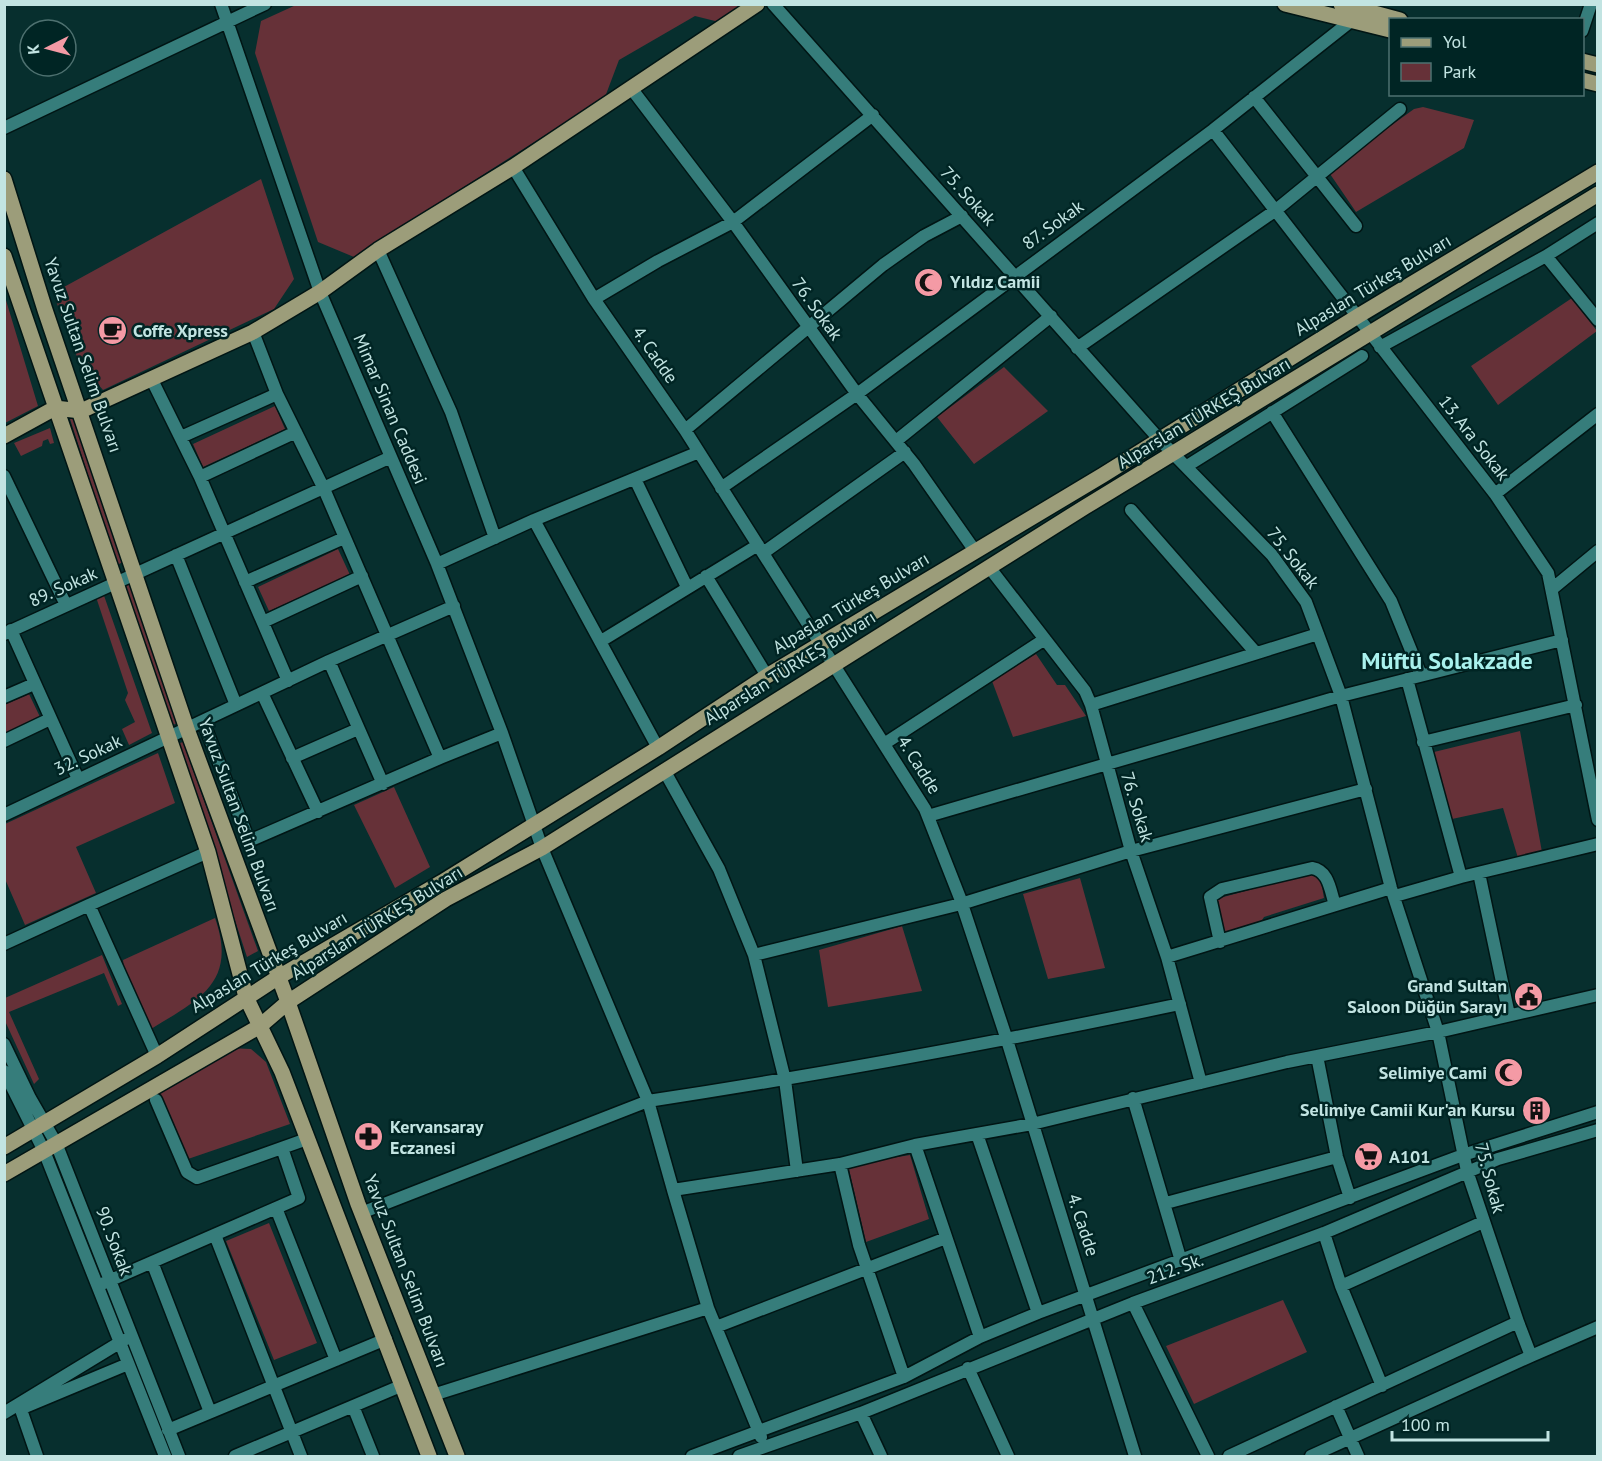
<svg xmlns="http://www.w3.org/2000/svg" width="1602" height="1461" viewBox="0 0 1602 1461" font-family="'PT Sans',sans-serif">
<rect width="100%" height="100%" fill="#072f2e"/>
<path fill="#663138" d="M296,5H741L719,22L695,16L619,60L605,97L354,257L318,242L255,53L261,21Z
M1423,107L1474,120L1464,148L1356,212L1328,171L1414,109Z
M261,179L294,279L274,309L103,390L79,362L53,293Z
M5,297L38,406L5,423H4Z
M1572,298L1597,331L1498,405L1471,366Z
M1004,367L1048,411L974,464L937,417Z
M275,406L285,429L203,467L193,444Z
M76,415L123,562L117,565L70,419Z
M50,428L54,443L50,444L48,439L43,441L42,446L21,456L14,443Z
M338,549L350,575L269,611L258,587Z
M128,576L177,723L171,726L121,578Z
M101,587L152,733L129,745L122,729L135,722L125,700L128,693L94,591Z
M1036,654L1057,685H1065L1086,716L1013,737L992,681Z
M29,694L40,717L5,734L4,705Z
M1520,731L1542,852L1518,858L1503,808L1452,819L1434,752Z
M183,742L258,951L247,957L177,744Z
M158,753L175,803L76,847L96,893L25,925L5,879V824Z
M394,787L430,867L395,888L354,805Z
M1311,873L1321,881L1324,898L1264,917L1259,925L1224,935L1216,899Z
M1080,878L1105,968L1048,979L1023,894Z
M215,918C238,983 198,1000 151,1029L124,968L123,960Z
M902,926L922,991L828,1007L819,950Z
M102,955L122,1004L118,1006L104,973L9,1012L39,1079L34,1084L5,1021V998Z
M228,1048L251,1049L266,1062L290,1124L188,1159L158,1094Z
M910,1155L929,1219L866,1242L848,1165Z
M269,1223L317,1343L274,1360L226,1241Z
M1283,1300L1307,1352L1194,1404L1166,1346Z"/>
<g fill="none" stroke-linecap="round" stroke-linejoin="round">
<defs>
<path id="minor" d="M221,4L320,292L437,564L502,733L542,848L648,1101L361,1213
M773,4L1159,439L1272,555L1306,602L1341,696L1391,888L1438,1032L1467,1171L1518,1322
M1582,31L1591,4
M631,88L733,222L857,394L914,464L975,551
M1254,97L1356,226
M4,128L265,4
M1213,130L1495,494L1548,573L1598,820
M513,167L594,299L685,430L925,809L960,898L1007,1040L1135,1456
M378,250L451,412L495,538
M1546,256L1598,320
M594,299L658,261L733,222L873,115
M253,332L277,394L324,489L440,758
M1380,347L1546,256L1598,223
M1077,348L1276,210L1400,109
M152,380L200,477L288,681
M1272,412L1391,601L1421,675
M685,430L883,265L924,236L962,216
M181,437L277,394
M896,441L1051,316
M1187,466L1362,356
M4,476L66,605
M200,477L296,432
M635,479L687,587
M721,488L857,394L1213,130L1356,17
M1495,494L1598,414
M1131,510L1256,653
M534,520L658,748
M763,553L905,452
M176,555L236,705
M437,564L534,520L699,452
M989,567L1085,691L1091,705L1131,851L1167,957L1201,1083
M706,576L767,676
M245,582L344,538
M1552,589L1598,551
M263,622L362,576
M11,630L78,779
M4,634L391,457
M601,641L758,545
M329,661L383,784
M1407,679L1461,877
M262,693L318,812
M4,697L34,684
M1091,705L1318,634
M203,721L249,841L440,758L502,733
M4,741L50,719
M1423,742L1576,705
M884,744L1045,639
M292,758L358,729
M664,770L719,869L754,955L785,1080L797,1171
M4,815L329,661L454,606
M928,816L1341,696L1562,640
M1479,873L1509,1015
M1395,896L1461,877L1598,844
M89,905L208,852
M1220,942L1210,897L1222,889L1312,868C1329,871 1330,890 1335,905
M4,944L89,905L157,1056
M754,955L961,904L1131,851L1366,789
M1167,957L1391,888
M1180,1004C1003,1041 826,1074 648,1101L673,1190L840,1164L915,1145L1032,1124L1287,1062L1438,1032L1598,995
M4,1044L30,1098L56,1143L179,1456
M1317,1056L1337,1157L1350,1198
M4,1071L44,1151L165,1456
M1133,1098L1181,1261
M156,1100L187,1172L197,1178L307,1139
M977,1134L1038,1313
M915,1145L980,1337
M840,1164L859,1245L904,1377
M673,1190L708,1308L761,1437
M1166,1203L1337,1157
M276,1208L336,1360
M1324,1233L1341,1286L1382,1386
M215,1235L301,1456
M152,1262L210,1412
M104,1283L299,1198L282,1148
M1341,1286L1483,1222
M1133,1303L1208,1456
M716,1327L946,1238
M968,1368L1008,1456
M433,1395L708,1308
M19,1404L37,1456
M353,1406L373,1456
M1336,1406L1358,1456
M25,1407L128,1364
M4,1413L124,1340
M861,1413L881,1456
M168,1430L386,1339
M235,1456L403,1385
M692,1456L904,1377L980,1337L1038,1313L1463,1155L1598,1112
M739,1456L861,1413L1133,1303L1324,1233L1498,1159L1598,1130
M1229,1456L1518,1322L1531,1356L1598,1327
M1311,1456L1531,1356"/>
<path id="major" d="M1285,4L1390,30
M1341,4L1400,20
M1582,61L1598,65
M1582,80L1598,84
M4,179L45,310L187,729L288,1002L358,1204L457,1456
M4,256L208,852L246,997L282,1072L429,1456
M4,436L55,408L81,411L253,332L320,292L378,250L513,167L757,4
M4,1147L157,1056L277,978L442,882L658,748L767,676L1103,475L1358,316L1598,172
M4,1174L260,1026L288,1002L446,899L542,848L1085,507L1598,194"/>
</defs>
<use href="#minor" stroke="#011514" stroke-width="15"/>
<use href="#major" stroke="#011514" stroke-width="18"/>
<use href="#minor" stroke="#367d7b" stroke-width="12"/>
<use href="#major" stroke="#9c9d7a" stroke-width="15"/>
</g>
<defs>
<symbol id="mosque-disc" viewBox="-11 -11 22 22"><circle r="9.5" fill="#f49aa5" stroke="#002524"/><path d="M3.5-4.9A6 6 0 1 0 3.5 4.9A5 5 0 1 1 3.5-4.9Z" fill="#111"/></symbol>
<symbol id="cafe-disc" viewBox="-11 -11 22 22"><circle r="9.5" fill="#f49aa5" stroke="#002524"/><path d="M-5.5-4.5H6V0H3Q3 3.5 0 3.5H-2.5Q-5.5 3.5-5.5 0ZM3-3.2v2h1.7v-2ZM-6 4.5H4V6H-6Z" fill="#111"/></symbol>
<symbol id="civic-disc" viewBox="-11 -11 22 22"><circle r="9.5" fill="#f49aa5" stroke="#002524"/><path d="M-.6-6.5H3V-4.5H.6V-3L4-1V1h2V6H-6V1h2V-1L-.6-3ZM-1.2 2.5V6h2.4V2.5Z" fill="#111"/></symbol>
<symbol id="building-disc" viewBox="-11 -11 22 22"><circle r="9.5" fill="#f49aa5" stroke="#002524"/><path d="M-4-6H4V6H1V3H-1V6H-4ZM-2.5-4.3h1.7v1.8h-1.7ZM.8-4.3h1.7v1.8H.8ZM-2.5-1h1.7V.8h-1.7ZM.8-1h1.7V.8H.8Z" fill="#111"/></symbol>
<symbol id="pharmacy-disc" viewBox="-11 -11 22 22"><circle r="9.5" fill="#f49aa5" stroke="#002524"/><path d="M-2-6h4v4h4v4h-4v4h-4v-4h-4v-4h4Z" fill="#111"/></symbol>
<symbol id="supermarket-disc" viewBox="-11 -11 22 22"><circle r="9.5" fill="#f49aa5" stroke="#002524"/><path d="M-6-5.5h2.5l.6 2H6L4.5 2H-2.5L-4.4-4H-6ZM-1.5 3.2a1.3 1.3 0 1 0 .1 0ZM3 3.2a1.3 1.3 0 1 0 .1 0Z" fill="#111"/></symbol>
</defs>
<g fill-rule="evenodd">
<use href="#mosque-disc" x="912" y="266" width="33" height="33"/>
<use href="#cafe-disc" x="96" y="314" width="33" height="33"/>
<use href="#civic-disc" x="1512" y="980" width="33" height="33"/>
<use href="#mosque-disc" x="1492" y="1056" width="33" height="33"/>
<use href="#building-disc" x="1520" y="1094" width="33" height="33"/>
<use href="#pharmacy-disc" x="352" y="1120" width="33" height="33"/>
<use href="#supermarket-disc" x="1352" y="1140" width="33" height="33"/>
</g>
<g text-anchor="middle" stroke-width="5" stroke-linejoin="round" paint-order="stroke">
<g font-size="18" fill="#c2e4e2" stroke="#002524">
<text transform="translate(968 196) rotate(48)" y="6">75. Sokak</text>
<text transform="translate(1053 225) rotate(-36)" y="6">87. Sokak</text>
<text transform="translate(1373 285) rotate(-31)" y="6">Alpaslan Türkeş Bulvarı</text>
<text transform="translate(817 309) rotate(54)" y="6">76. Sokak</text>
<text transform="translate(83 355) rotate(71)" y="6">Yavuz Sultan Selim Bulvarı</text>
<text transform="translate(655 355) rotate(55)" y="6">4. Cadde</text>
<text transform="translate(390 409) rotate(67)" y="6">Mimar Sinan Caddesi</text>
<text transform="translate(1204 413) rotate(-31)" y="6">Alparslan TÜRKEŞ Bulvarı</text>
<text transform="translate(1474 438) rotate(52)" y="6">13. Ara Sokak</text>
<text transform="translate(1293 558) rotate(52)" y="6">75. Sokak</text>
<text transform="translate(63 587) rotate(-24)" y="6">89. Sokak</text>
<text transform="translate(851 603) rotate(-31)" y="6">Alpaslan Türkeş Bulvarı</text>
<text transform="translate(790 668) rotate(-32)" y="6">Alparslan TÜRKEŞ Bulvarı</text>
<text transform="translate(88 755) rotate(-25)" y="6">32. Sokak</text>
<text transform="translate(919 765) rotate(58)" y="6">4. Cadde</text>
<text transform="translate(1137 807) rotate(73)" y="6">76. Sokak</text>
<text transform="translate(239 815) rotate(70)" y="6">Yavuz Sultan Selim Bulvarı</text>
<text transform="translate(377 923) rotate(-32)" y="6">Alparslan TÜRKEŞ Bulvarı</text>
<text transform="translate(269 962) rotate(-31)" y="6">Alpaslan Türkeş Bulvarı</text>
<text transform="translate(1490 1178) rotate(75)" y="6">75. Sokak</text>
<text transform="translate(1083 1225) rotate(72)" y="6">4. Cadde</text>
<text transform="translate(114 1241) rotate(69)" y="6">90. Sokak</text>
<text transform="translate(1175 1269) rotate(-20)" y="6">212. Sk.</text>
<text transform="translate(406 1271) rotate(69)" y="6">Yavuz Sultan Selim Bulvarı</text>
</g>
<g font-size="18" font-weight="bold" fill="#c2e4e2" stroke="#002524" text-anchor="start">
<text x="950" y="288">Yıldız Camii</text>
<text x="133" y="337">Coffe Xpress</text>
<text x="1507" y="992" text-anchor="end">Grand Sultan<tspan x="1507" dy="21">Saloon Düğün Sarayı</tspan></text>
<text x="1487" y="1079" text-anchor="end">Selimiye Cami</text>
<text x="1515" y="1116" text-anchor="end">Selimiye Camii Kur'an Kursu</text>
<text x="390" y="1133">Kervansaray<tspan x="390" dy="21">Eczanesi</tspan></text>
<text x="1389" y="1163">A101</text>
</g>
<g font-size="24" font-weight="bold" fill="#a9f1ed" stroke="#002524">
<text x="1447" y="669">Müftü Solakzade</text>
</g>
</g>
<rect width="1602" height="1461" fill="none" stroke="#c2e4e2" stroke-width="12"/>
<rect x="1389" y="18" width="195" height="78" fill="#002524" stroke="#4e7170" stroke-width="1.5"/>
<rect x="1401" y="38" width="30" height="9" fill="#9c9d7a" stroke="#4e7170" stroke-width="1.5"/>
<text x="1443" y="48" font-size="18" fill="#c2e4e2">Yol</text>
<rect x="1401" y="63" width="30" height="18" fill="#663138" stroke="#4e7170" stroke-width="1.5"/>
<text x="1443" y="78" font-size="18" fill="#c2e4e2">Park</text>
<g transform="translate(48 48) rotate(264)"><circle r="28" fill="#002524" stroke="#4e7170" stroke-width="1.5"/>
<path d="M0-4.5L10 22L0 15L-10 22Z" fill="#f49aa5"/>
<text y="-9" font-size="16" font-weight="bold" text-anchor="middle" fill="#c2e4e2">K</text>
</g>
<path d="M1392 1431v9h156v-9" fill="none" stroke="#c2e4e2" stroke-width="3"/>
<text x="1401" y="1431" font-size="18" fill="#c2e4e2" stroke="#002524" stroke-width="4.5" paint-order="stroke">100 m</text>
</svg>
